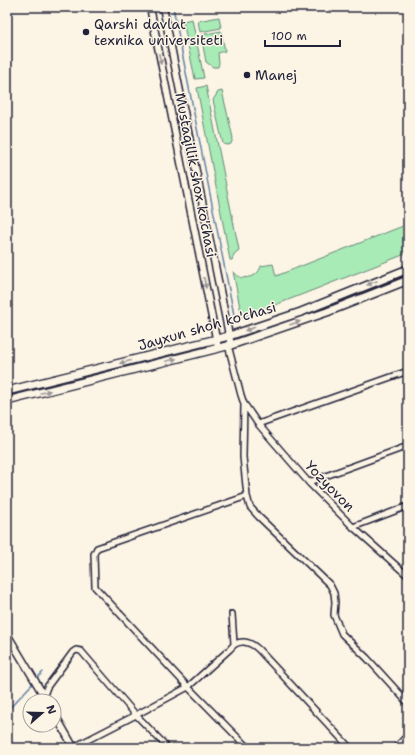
<svg xmlns="http://www.w3.org/2000/svg" width="415" height="755" viewBox="0 0 415 755" font-family="'Shantell Sans',sans-serif">
<rect width="100%" height="100%" fill="#fcf5e5"/>
<filter id="ink" filterUnits="userSpaceOnUse"><feTurbulence type="fractalNoise" baseFrequency=".025" numOctaves="2"/><feDisplacementMap in="SourceGraphic" scale="8" xChannelSelector="R" yChannelSelector="G"/><feConvolveMatrix kernelMatrix="1 2 1 2 8 2 1 2 1" color-interpolation-filters="sRGB"/></filter>
<g filter="url(#ink)">
<path fill="#a8ebb6" stroke="#658678" d="M219,17L221,28L200,32L198,21Z
M192,19L204,78L195,79L183,21Z
M221,31L225,51L218,53L219,63L218,67H213L206,62L201,35Z
M206,86L239,250L234,254L232,260H230L197,88Z
M222,91L233,138L231,144L227,145L223,144L213,100L218,92Z
M408,224V253L242,318L233,271C235,273 237,276 240,277C246,279 255,276 258,272C260,270 260,268 261,266L273,264L276,276Z"/>
<g fill="none" stroke-linecap="round" stroke-linejoin="round">
<path stroke="#6381a5" stroke-width="1.5" d="M173,7L235,320
M36,679L43,672
M7,711L34,682"/>
<defs>
<path id="minor" d="M228,345L241,395L244,404L243,457L247,496L250,507L259,517L330,585L334,593L335,602L334,615L342,634L367,658L408,703
M245,405L258,424L310,484L353,527L408,576
M258,424L408,371
M309,482L408,446
M247,496L97,548L94,554L95,587L188,687L248,748
M353,527L408,506
M232,614L234,644
M44,695L47,687L73,652L76,650L81,651L136,715L168,748
M74,747L136,715L188,687L230,649C238,638 250,641 259,650L350,748
M395,748L408,735"/>
<path id="major" d="M150,7L218,348
M163,7L231,345
M7,634L47,701
M54,713L74,748"/>
<path id="highway" d="M7,391L229,336L301,312L408,269
M7,401L231,345L327,312L408,280"/>
</defs>
<use href="#minor" stroke="#22223b" stroke-width="8"/>
<use href="#major" stroke="#22223b" stroke-width="9"/>
<use href="#highway" stroke="#22223b" stroke-width="10"/>
<use href="#minor" stroke="#fcf5e5" stroke-width="5"/>
<use href="#major" stroke="#fcf5e5" stroke-width="6"/>
<use href="#highway" stroke="#fcf5e5" stroke-width="7"/>
</g>
<defs><path id="oneway-solid" d="M-6-.8H1V-3.2L6.5 0L1 3.2V.8H-6Z"/></defs>
<g fill="#9a9698">
<use href="#oneway-solid" transform="translate(160 59) rotate(78)"/>
<use href="#oneway-solid" transform="translate(205 283) rotate(79)"/>
<use href="#oneway-solid" transform="translate(372 283) rotate(158)"/>
<use href="#oneway-solid" transform="translate(295 323) rotate(-19)"/>
<use href="#oneway-solid" transform="translate(250 329) rotate(161)"/>
<use href="#oneway-solid" transform="translate(171 360) rotate(-14)"/>
<use href="#oneway-solid" transform="translate(125 362) rotate(166)"/>
<use href="#oneway-solid" transform="translate(45 392) rotate(-14)"/>
</g>
</g>
<g fill="#22223b" stroke="#fcf5e5" stroke-width="1.5">
<circle cx="86" cy="32" r="4"/>
<circle cx="247" cy="75" r="4"/>
</g>
<g text-anchor="middle" stroke-width="3" stroke-linejoin="round" paint-order="stroke">
<g font-size="14" fill="#22223b" stroke="#fcf5e5" text-anchor="start">
<text x="94" y="29">Qarshi davlat<tspan x="94" dy="16">texnika universiteti</tspan></text>
<text x="255" y="80">Manej</text>
</g>
<g font-size="14" fill="#22223b" stroke="#fcf5e5">
<text transform="translate(196 175) rotate(79)" y="5">Mustaqillik shox ko'chasi</text>
<text transform="translate(207 326) rotate(-16)" y="5">Jayxun shoh ko'chasi</text>
<text transform="translate(330 486) rotate(46)" y="5">Yozyovon</text>
</g>
</g>
<rect width="415" height="755" fill="none" stroke="#fcf5e5" stroke-width="24"/>
<rect x="12" y="12" width="391" height="731" fill="none" stroke="#22223b" stroke-width="1.5" filter="url(#ink)"/>
<g transform="translate(42 713) rotate(70)"><circle r="19" fill="#fcf5e5" stroke="#a5a1a1"/>
<path d="M0-3L7 15L0 10L-7 15Z" fill="#22223b"/>
<text y="-6" font-size="11" font-weight="bold" text-anchor="middle" fill="#22223b">N</text>
</g>
<path d="M265 40v6h75v-6" fill="none" stroke="#22223b" stroke-width="2"/>
<text x="271" y="40" font-size="12" fill="#22223b" stroke="#fcf5e5" stroke-width="3" paint-order="stroke">100 m</text>
</svg>
